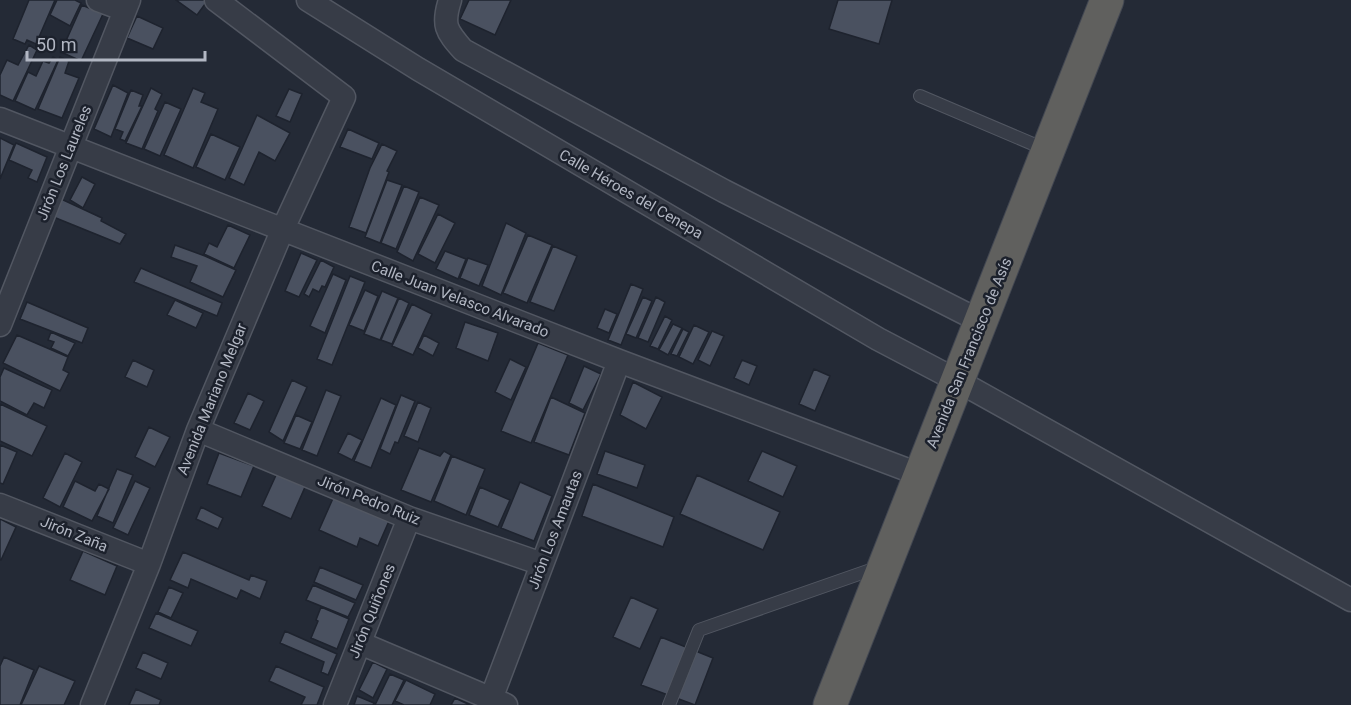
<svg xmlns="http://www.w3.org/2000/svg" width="1351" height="705" viewBox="0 0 1351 705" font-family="Roboto,sans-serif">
<rect width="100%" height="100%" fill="#242a36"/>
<path fill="#4a5160" stroke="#1e232e" stroke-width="1.5" d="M29,0H55L36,44L27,40L25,44L13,39Z
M57,0H75L81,3L70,26L50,15Z
M176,0H208L197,15Z
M469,0H511L495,35L460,19Z
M838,0H892L879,44L829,29Z
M82,5L103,14L81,61L61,52Z
M137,16L163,28L153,49L127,38Z
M29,45L37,50L13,101L0,95V75L7,60L18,65Z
M53,57L58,60L35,110L15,101L28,72L36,76L43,61L49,63Z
M60,57L69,61L65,73L79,78L62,118L38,109Z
M113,85L128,93L111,137L94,129Z
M151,88L162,94L155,109L158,111L142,149L126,143Z
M193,88L205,93L201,102L218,109L193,168L164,155Z
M289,89L302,94L290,122L276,116Z
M131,90L143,95L139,106H142L125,141L120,139L123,132L115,129Z
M165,102L181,109L160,156L144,149Z
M257,115L290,133L275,161L259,152L244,185L229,178Z
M348,129L379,143L372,159L340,147Z
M211,134L240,147L225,180L196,167Z
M0,138L14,145L0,179Z
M16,143L47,157L37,182L28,178L32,170L9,160Z
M382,144L397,151L387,171L389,172L366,233L349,227L370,168Z
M82,177L95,184L83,208L70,200Z
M387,180L402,185L380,243L365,237Z
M404,186L419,192L396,249L381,243Z
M420,197L439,205L413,261L397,252Z
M59,198L102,218L101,221L126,234L120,244L51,216Z
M438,214L455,223L435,263L418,254Z
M506,223L526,233L501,295L482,286Z
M228,225L250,235L234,268L204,254L209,243L217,247Z
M528,235L552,245L527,303L503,293Z
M175,245L205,256L236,270L223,297L190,282L197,266L171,257Z
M553,246L577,256L554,311L530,302Z
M445,251L466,259L458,279L436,269Z
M301,253L317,260L299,297L285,291Z
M468,258L488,265L479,286L460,278Z
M321,260L334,267L325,287L322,286L319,292L313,289L309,297L304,294Z
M141,268L222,303L217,316L134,282Z
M333,274L346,280L325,333L310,326Z
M350,276L365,282L332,365L317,359Z
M631,284L643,289L621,345L608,340Z
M365,290L378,296L364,331L349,325Z
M382,291L398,298L380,340L364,334Z
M643,297L652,301L636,338L626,334Z
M656,297L665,302L648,342L638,338Z
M399,298L409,303L392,344L381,340Z
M175,300L203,313L196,328L167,315Z
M27,302L88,328L82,343L20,319Z
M412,304L432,314L413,355L392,346Z
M605,309L617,314L609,333L597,328Z
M665,316L672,320L658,349L650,346Z
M465,322L498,333L488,361L456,348Z
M673,324L682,328L668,355L659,350Z
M694,325L709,332L693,364L679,357Z
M683,329L689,332L677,356L671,354Z
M712,331L724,336L710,366L698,360Z
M51,332L75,343L68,356L51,348L54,342L48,340Z
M17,335L68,357L63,370L69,373L60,391L3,363Z
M424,335L439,343L433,356L418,348Z
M538,343L568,355L531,443L501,431Z
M510,359L526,367L511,400L495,392Z
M133,360L154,370L147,387L125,377Z
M742,360L757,366L749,385L734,378Z
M584,366L601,374L583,410L569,403Z
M4,368L52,390L44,408L34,403L27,415L0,401V377Z
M814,369L830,376L815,411L799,404Z
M292,380L307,387L283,441L269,432Z
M633,382L662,397L646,429L620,415Z
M326,390L341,396L317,456L302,450Z
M248,393L264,401L250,430L234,423Z
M401,395L415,401L398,443L395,442L390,454L380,449Z
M551,397L585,413L569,455L534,442Z
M381,398L396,405L371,468L354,461Z
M418,402L431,408L418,442L404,436Z
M0,404L47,426L32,456L0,441Z
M296,415L312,422L300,449L284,443Z
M149,427L170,437L155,467L135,457Z
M348,433L362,440L352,460L338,453Z
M0,445L17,452L3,484L0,483Z
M419,448L440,456L444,451L451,455L431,502L401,490Z
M605,451L645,465L637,488L597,474Z
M762,451L797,466L783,497L748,481Z
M65,453L82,462L60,507L43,498Z
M219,453L254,466L241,497L207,484Z
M452,456L485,469L466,515L434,501Z
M117,469L133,475L113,523L97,516Z
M277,473L305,487L291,519L262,506Z
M697,475L780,512L763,550L680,514Z
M75,481L95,491L99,484L109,489L92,521L63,507Z
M135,481L150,488L128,535L113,528Z
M520,482L552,496L534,541L501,528Z
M593,484L674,517L663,547L582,516Z
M480,487L510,500L498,527L469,515Z
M334,496L389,521L378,546L360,538L357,547L319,530Z
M201,507L223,518L218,529L196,519Z
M0,519L16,527L1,560H0Z
M83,551L117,566L105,595L70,580Z
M183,552L249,580L251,575L267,581L260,599L241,590L237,599L191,579L188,588L170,580Z
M320,567L363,585L356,600L314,582Z
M313,585L355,603L348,617L306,600Z
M169,587L183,593L171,618L158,612Z
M631,597L658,609L640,649L613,637Z
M321,607L349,619L337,649L311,638L318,621L316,620Z
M156,613L198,631L191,646L149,628Z
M285,631L337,654L328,675L321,672L324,662L280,643Z
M661,637L713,658L695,705L641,685Z
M143,652L168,663L161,679L136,668Z
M4,657L34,670L20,705H0V666Z
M373,662L387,669L373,698L359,690Z
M39,666L75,681L64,705H21Z
M276,666L324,687L317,705H301L305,697L269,681Z
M390,674L404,680L392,705H375Z
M406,680L435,694L430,705H404L395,701Z
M136,689L161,700L159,705H129Z
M357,696L374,703L373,705H354Z
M455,698L470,705H451Z"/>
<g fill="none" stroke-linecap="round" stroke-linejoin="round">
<defs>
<path id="service" d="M920,96L1047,150
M669,705L699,630L879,567"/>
<path id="minor" d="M98,0L125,10
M308,0L418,69L878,339L958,381L1351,600
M450,0C442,25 446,31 463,50L724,191L982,322
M0,119L619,361L921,475
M0,325L129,0
M198,430L409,518L542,564
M0,505L149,564
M360,643L506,705
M491,699L619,361
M92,705L149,564L198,430L282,231L344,97L216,0
M335,705L409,518"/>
<path id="trunk" d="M830,705L1107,0"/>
</defs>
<use href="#service" stroke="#525762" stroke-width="14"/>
<use href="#minor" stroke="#525762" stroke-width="25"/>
<use href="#trunk" stroke="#424752" stroke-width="35"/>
<use href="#service" stroke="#373c47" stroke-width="12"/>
<use href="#minor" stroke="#373c47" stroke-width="22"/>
<use href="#trunk" stroke="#60605e" stroke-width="33"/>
</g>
<g text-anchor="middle" stroke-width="5" stroke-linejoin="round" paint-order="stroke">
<g font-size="15" fill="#b2b7c3" stroke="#1c212c">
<text transform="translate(64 163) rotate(-68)" y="5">Jirón Los Laureles</text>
<text transform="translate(631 194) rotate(30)" y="5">Calle Héroes del Cenepa</text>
<text transform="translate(460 299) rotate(21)" y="5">Calle Juan Velasco Alvarado</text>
<text transform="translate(969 353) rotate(-68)" y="5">Avenida San Francisco de Asís</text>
<text transform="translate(212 399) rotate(-68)" y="5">Avenida Mariano Melgar</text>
<text transform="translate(369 500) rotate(22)" y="5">Jirón Pedro Ruiz</text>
<text transform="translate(555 530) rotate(-69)" y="5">Jirón Los Amautas</text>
<text transform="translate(74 534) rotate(22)" y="5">Jirón Zaña</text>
<text transform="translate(372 611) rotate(-68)" y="5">Jirón Quiñones</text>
</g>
</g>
<path d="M27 51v9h178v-9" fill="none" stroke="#b2b7c3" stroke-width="3"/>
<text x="36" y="51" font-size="18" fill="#b2b7c3" stroke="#1c212c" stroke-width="4.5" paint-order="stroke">50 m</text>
</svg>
